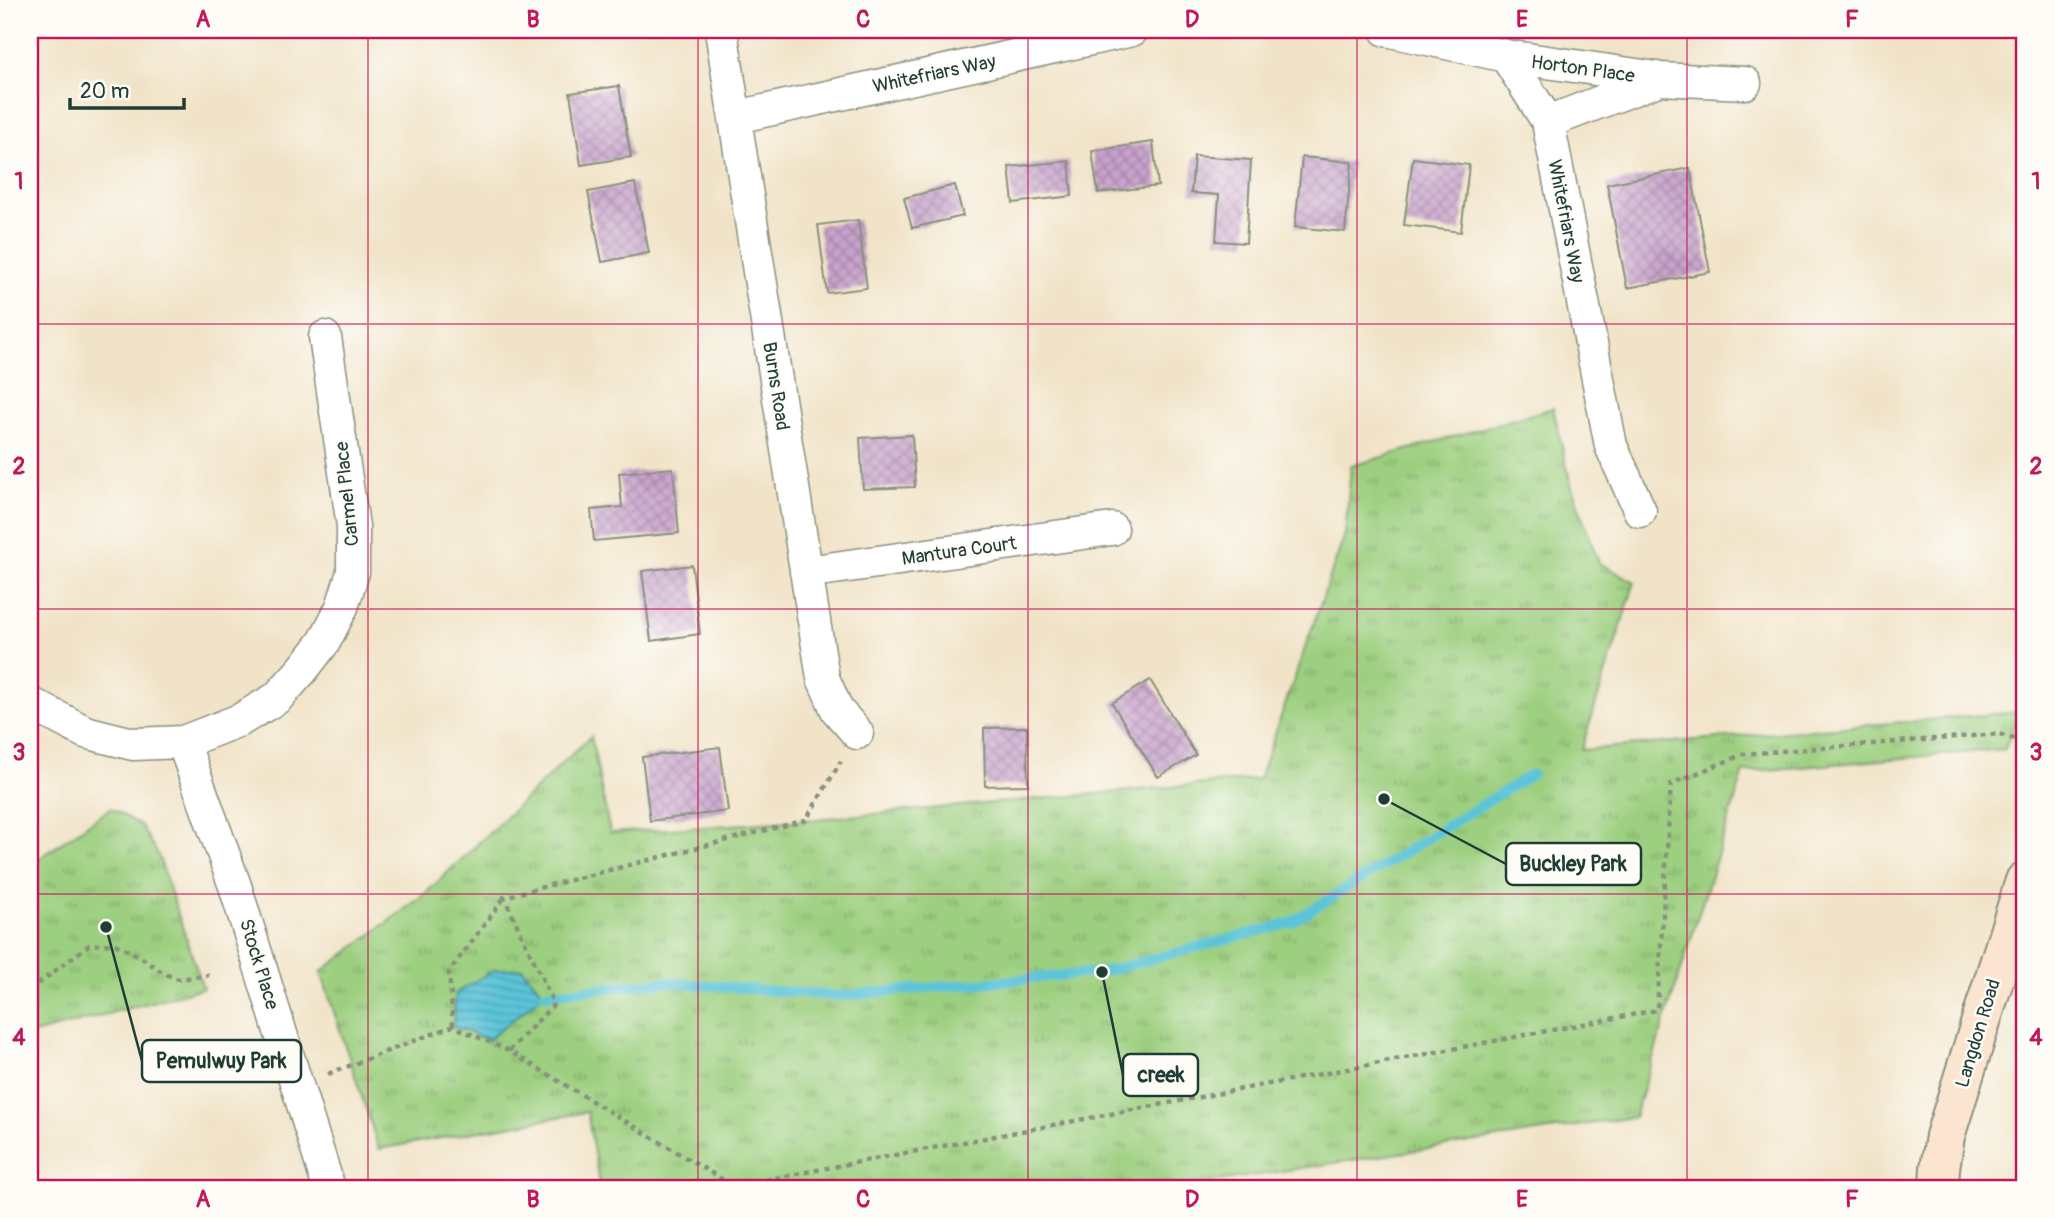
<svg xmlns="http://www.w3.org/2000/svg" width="2055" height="1218" viewBox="0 0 2055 1218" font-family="Pangolin,sans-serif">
<defs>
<pattern id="grass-tufts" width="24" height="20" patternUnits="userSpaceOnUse" patternTransform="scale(1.75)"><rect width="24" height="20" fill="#9ccf7f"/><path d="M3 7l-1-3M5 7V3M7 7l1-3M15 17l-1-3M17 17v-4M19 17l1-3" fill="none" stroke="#7fa969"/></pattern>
<pattern id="water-rules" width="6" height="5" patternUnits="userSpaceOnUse" patternTransform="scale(1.75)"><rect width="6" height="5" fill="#5cc4d9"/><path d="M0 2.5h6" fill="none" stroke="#4ba0b1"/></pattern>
<pattern id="building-cross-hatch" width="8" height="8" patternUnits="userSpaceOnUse" patternTransform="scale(1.75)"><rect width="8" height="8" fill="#c8a2cc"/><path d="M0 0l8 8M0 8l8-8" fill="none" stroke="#a285a6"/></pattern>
</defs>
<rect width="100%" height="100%" fill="#fdfcf7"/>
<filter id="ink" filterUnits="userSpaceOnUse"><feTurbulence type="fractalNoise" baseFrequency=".0143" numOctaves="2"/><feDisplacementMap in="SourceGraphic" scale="14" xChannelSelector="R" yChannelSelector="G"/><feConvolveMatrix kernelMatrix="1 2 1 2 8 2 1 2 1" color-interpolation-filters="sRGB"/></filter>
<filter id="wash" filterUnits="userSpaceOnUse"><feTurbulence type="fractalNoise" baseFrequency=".00686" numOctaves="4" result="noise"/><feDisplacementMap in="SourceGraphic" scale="28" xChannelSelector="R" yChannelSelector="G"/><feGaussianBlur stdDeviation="1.57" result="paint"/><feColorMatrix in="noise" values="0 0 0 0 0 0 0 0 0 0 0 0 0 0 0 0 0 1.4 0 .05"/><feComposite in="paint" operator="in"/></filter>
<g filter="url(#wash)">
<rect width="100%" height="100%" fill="#f1e3c7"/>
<path fill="url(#grass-tufts)" stroke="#5e865a" stroke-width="2" d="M1553,408L1571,485L1599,563L1635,582L1581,750L2019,712L2005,749L1744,772L1634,1117L1172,1188H600L587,1112L379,1149L321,972L425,894L591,736L610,833L806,820L1259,779L1345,534L1351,466Z
M111,808L141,826L158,855L203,988L30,1035V865Z"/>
<path fill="url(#water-rules)" stroke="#3e8086" stroke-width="2" d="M522,968L544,994L488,1040L453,1026L456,993L494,970Z"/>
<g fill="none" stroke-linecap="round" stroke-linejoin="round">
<path stroke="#5cc4d9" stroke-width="10" d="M544,994L665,982L839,996L1102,972L1290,923L1532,774"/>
</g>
<g id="blocks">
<path fill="url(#building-cross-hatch)" d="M619,86L631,157L581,165L570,93Z
M1153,142L1158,186L1098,193L1092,151Z
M1194,156L1251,160L1246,243L1216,241L1219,195L1191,193Z
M1302,157L1352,162L1345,232L1295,227Z
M1413,158L1469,165L1461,232L1404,225Z
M1069,161L1072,196L1013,203L1009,167Z
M1690,168L1710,272L1627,288L1607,184Z
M635,183L649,253L602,262L588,192Z
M955,185L963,216L912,228L904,198Z
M858,220L867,288L827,293L818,225Z
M912,435L915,487L863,489L860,438Z
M673,468L679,533L594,541L591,510L622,507L619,473Z
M692,565L700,634L651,641L642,571Z
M1150,680L1196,755L1158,777L1112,703Z
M1027,727L1028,785L985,786L984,728Z
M720,747L728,811L650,821L642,757Z"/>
</g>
</g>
<g filter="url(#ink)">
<use href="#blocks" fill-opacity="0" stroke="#88907e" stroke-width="2"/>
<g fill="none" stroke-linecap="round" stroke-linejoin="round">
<defs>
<path id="street" d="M721,30L823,678L837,710L857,733
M1386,30L1506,56L1548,122L1611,446L1640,511
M1506,56L1657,78
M736,117L1132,30
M1548,122L1660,79L1745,83
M806,572L1112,529
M30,703L85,732L133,744L183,742L240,720L277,698L303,669L324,642L342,607L353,572V526L325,337
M183,742L235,886L329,1188"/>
<path id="secondary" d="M1939,1188L1940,1168L1945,1136L2025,881"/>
</defs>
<use href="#street" stroke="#88907e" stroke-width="35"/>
<use href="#secondary" stroke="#88907e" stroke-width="42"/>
<path stroke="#88907e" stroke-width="4.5" stroke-dasharray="5 5" stroke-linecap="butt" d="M30,990L89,945L115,944L139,956L165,974L179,979L209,975
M453,1026L449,972L504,898
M509,1051L554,1004L504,897L806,820L841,761
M328,1074L453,1026L509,1051L733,1186L1657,1010L1671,784L1744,754L1999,734L2019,740"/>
<use href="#street" stroke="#fff" stroke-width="32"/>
<use href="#secondary" stroke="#fce5d0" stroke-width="38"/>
</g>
</g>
<path fill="none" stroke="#c2185b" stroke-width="2" stroke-opacity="0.55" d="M368,30V1188M698,30V1188M1028,30V1188M1357,30V1188M1687,30V1188M30,324H2025M30,609H2025M30,894H2025"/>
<g text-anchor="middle" stroke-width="5" stroke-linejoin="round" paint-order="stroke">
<g font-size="19" fill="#1f3d34" stroke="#fdfcf7">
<text transform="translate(1583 68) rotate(8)" y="7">Horton Place</text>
<text transform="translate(934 73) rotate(-12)" y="7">Whitefriars Way</text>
<text transform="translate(1567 221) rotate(79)" y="7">Whitefriars Way</text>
<text transform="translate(777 386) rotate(81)" y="7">Burns Road</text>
<text transform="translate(346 494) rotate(-96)" y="7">Carmel Place</text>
<text transform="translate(959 550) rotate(-8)" y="7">Mantura Court</text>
<text transform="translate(260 964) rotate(73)" y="7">Stock Place</text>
<text transform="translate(1977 1033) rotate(-73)" y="7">Langdon Road</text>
</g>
</g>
<path fill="none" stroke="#1f3d34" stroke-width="2.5" d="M1384 799L1506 864M106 927L142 1061M1102 972L1123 1075"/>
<g fill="#1f3d34" stroke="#fdfcf7" stroke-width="2.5">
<circle cx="1384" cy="799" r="7"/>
<circle cx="106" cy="927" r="7"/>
<circle cx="1102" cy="972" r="7"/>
</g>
<g fill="#fdfcf7" stroke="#1f3d34" stroke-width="2.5">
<rect x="1506" y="843" width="135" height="42" rx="7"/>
<rect x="142" y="1040" width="159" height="42" rx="7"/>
<rect x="1123" y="1054" width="75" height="42" rx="7"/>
</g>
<g font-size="21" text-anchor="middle" font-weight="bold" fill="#1f3d34">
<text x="1573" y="871">Buckley Park</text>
<text x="221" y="1068">Pemulwuy Park</text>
<text x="1161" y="1082">creek</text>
</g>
<rect width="2055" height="1218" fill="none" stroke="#fdfcf7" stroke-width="77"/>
<path d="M70 98v10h114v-10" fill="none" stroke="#1f3d34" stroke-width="3.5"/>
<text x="80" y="98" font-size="21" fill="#1f3d34" stroke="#fdfcf7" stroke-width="5" paint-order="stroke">20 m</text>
<rect x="38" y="38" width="1978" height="1142" fill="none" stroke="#c2185b" stroke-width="2.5"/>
<g font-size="23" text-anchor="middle" font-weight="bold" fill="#c2185b">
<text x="203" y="27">A</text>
<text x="533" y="27">B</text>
<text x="863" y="27">C</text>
<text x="1192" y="27">D</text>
<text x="1522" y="27">E</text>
<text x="1852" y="27">F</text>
<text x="19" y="189">1</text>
<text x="2036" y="189">1</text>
<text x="19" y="474">2</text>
<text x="2036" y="474">2</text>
<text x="19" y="760">3</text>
<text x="2036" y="760">3</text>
<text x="19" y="1045">4</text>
<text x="2036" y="1045">4</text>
<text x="203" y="1207">A</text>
<text x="533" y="1207">B</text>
<text x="863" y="1207">C</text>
<text x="1192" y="1207">D</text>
<text x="1522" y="1207">E</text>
<text x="1852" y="1207">F</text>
</g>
</svg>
